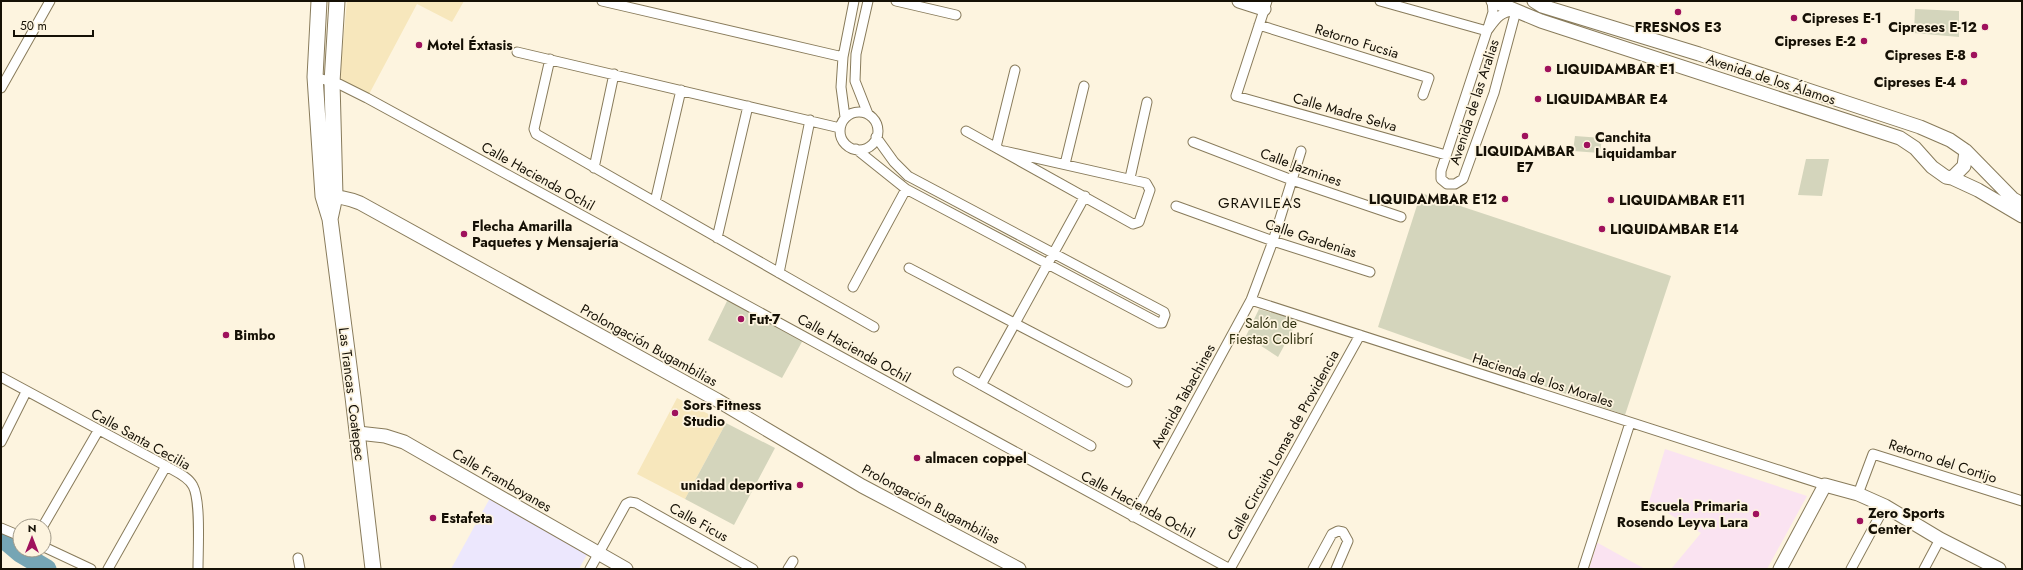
<svg xmlns="http://www.w3.org/2000/svg" width="2023" height="570" viewBox="0 0 2023 570" font-family="Jost,sans-serif">
<rect width="100%" height="100%" fill="#fdf4df"/>
<path fill="#f7e7bc" d="M347,1H464L452,22L417,4L367,98L339,84Z
M677,398L726,423L685,499L637,474Z"/>
<path fill="#ece7fd" d="M490,498L589,551L579,569H451Z"/>
<path fill="#fae3f1" d="M1665,449L1807,496L1767,569H1671L1701,533L1649,502Z
M1597,543H1598L1645,569H1589Z"/>
<path fill="#d4d5bc" d="M1915,9L1959,11V37L1914,33Z
M1575,136L1602,138L1600,153L1573,151Z
M1806,159H1829L1822,196L1798,195Z
M1421,193L1671,276L1625,415L1378,327Z
M728,299L803,340L782,378L708,340Z
M1259,309L1298,320L1278,357L1246,336Z
M726,423L775,448L734,525L685,499Z"/>
<g fill="none" stroke-linecap="round" stroke-linejoin="round">
<path stroke="#76a5b4" stroke-width="19" d="M1,537L20,553L47,569"/>
<defs>
<path id="street" d="M602,1L843,57
M896,1L956,15
M1267,1L1236,96L1446,155
M1380,1L1487,31C1495,20 1501,10 1516,11L1494,93L1463,179L1455,184H1447L1441,179V171L1487,31L1493,12L1492,1
M1259,25L1429,78L1423,95
M517,52L840,128
M550,59L534,129L536,134L874,327
M315,77L339,84L367,98L1230,569
M1,88L50,1
M840 131a19 19 0 1 1 38 0a19 19 0 1 1-38 0Z
M868,114L855,81L856,54L868,1
M845,117L841,87L843,57L854,1
M966,131L1133,224L1139,222L1150,190L1146,183L1004,151
M1193,142L1292,180L1401,217
M996,147L1015,70
M856,149L906,189L1159,323H1162L1165,315L1164,312L908,176L894,162L876,137
M1065,164L1084,86
M594,168L614,74
M1130,178L1147,102
M655,202L681,90
M1176,206L1273,241L1370,272
M717,238L748,106
M909,268L1127,382
M779,273L810,120
M853,287L906,189
M1251,300L1825,485
M958,372L1091,446
M1,377L166,466C174,471 188,476 193,486C201,501 198,549 198,569
M981,385L1085,196
M1,442L26,392
M1858,494L1873,454L2022,501
M1133,517L1251,300L1273,241L1301,151
M43,526L98,431
M1,528L20,536
M44,547L91,569
M298,558L300,569
M108,569L166,466
M590,569L626,504L630,502L636,503L753,569
M788,569L793,561
M1230,569L1360,335
M1313,569L1332,534L1338,531L1343,532L1348,541L1336,569
M1583,569L1630,423
M1851,569L1885,506
M1924,569L1940,539"/>
<path id="secondary" d="M1239,1L1264,9
M1493,1L1541,21L1900,138L1915,148L1932,167L1946,177L1952,178L1978,190L2022,216
M1534,1L1542,6L1699,54L1920,127L1950,140L1966,151L2013,199L2022,204
M1952,178L1964,166L1966,151
M324,196C337,196 348,198 360,203L717,400L862,486L1019,569
M358,433L385,436L404,442L626,569
M1780,569L1825,485L1858,494L1885,506L1940,539L1999,569"/>
<path id="primary" d="M319,1L315,77L323,196L330,219L353,397L373,569
M330,219L335,196L332,82L337,1"/>
</defs>
<use href="#street" stroke="#887b5b" stroke-width="11"/>
<use href="#secondary" stroke="#887b5b" stroke-width="15"/>
<use href="#primary" stroke="#887b5b" stroke-width="17"/>
<use href="#street" stroke="#fff" stroke-width="9"/>
<use href="#secondary" stroke="#fff" stroke-width="13"/>
<use href="#primary" stroke="#fff" stroke-width="15"/>
</g>
<g fill="#9f115c" stroke="#fdf4df" stroke-width="1.5">
<circle cx="1678" cy="12" r="4"/>
<circle cx="1794" cy="18" r="4"/>
<circle cx="1985" cy="27" r="4"/>
<circle cx="1864" cy="41" r="4"/>
<circle cx="419" cy="45" r="4"/>
<circle cx="1974" cy="55" r="4"/>
<circle cx="1548" cy="69" r="4"/>
<circle cx="1964" cy="82" r="4"/>
<circle cx="1538" cy="99" r="4"/>
<circle cx="1525" cy="136" r="4"/>
<circle cx="1587" cy="145" r="4"/>
<circle cx="1505" cy="199" r="4"/>
<circle cx="1611" cy="200" r="4"/>
<circle cx="1602" cy="229" r="4"/>
<circle cx="464" cy="234" r="4"/>
<circle cx="741" cy="319" r="4"/>
<circle cx="226" cy="335" r="4"/>
<circle cx="675" cy="413" r="4"/>
<circle cx="917" cy="458" r="4"/>
<circle cx="800" cy="485" r="4"/>
<circle cx="1756" cy="514" r="4"/>
<circle cx="433" cy="518" r="4"/>
<circle cx="1860" cy="521" r="4"/>
</g>
<g text-anchor="middle" stroke-width="3.5" stroke-linejoin="round" paint-order="stroke">
<g font-size="14" font-weight="bold" fill="#151005" stroke="#fdf4df" text-anchor="start">
<text x="1802" y="23">Cipreses E-1</text>
<text x="1678" y="32" text-anchor="middle">FRESNOS E3</text>
<text x="1977" y="32" text-anchor="end">Cipreses E-12</text>
<text x="1856" y="46" text-anchor="end">Cipreses E-2</text>
<text x="427" y="50">Motel Éxtasis</text>
<text x="1966" y="60" text-anchor="end">Cipreses E-8</text>
<text x="1556" y="74">LIQUIDAMBAR E1</text>
<text x="1956" y="87" text-anchor="end">Cipreses E-4</text>
<text x="1546" y="104">LIQUIDAMBAR E4</text>
<text x="1595" y="142">Canchita<tspan x="1595" dy="16">Liquidambar</tspan></text>
<text x="1525" y="156" text-anchor="middle">LIQUIDAMBAR<tspan x="1525" dy="16">E7</tspan></text>
<text x="1497" y="204" text-anchor="end">LIQUIDAMBAR E12</text>
<text x="1619" y="205">LIQUIDAMBAR E11</text>
<text x="472" y="231">Flecha Amarilla<tspan x="472" dy="16">Paquetes y Mensajería</tspan></text>
<text x="1610" y="234">LIQUIDAMBAR E14</text>
<text x="749" y="324">Fut-7</text>
<text x="234" y="340">Bimbo</text>
<text x="683" y="410">Sors Fitness<tspan x="683" dy="16">Studio</tspan></text>
<text x="925" y="463">almacen coppel</text>
<text x="792" y="490" text-anchor="end">unidad deportiva</text>
<text x="1748" y="511" text-anchor="end">Escuela Primaria<tspan x="1748" dy="16">Rosendo Leyva Lara</tspan></text>
<text x="1868" y="518">Zero Sports<tspan x="1868" dy="16">Center</tspan></text>
<text x="441" y="523">Estafeta</text>
</g>
<g font-size="14" fill="#151005" stroke="#fdf4df">
<text transform="translate(1357 41) rotate(17)" y="5">Retorno Fucsia</text>
<text transform="translate(1771 79) rotate(18)" y="5">Avenida de los Álamos</text>
<text transform="translate(1474 102) rotate(-72)" y="5">Avenida de las Aralias</text>
<text transform="translate(1345 112) rotate(16)" y="5">Calle Madre Selva</text>
<text transform="translate(1301 167) rotate(20)" y="5">Calle Jazmines</text>
<text transform="translate(538 176) rotate(29)" y="5">Calle Hacienda Ochil</text>
<text transform="translate(1311 238) rotate(18)" y="5">Calle Gardenias</text>
<text transform="translate(649 345) rotate(29)" y="5">Prolongación Bugambilias</text>
<text transform="translate(854 348) rotate(29)" y="5">Calle Hacienda Ochil</text>
<text transform="translate(1543 380) rotate(18)" y="5">Hacienda de los Morales</text>
<text transform="translate(352 394) rotate(83)" y="5">Las Trancas - Coatepec</text>
<text transform="translate(1183 396) rotate(-61)" y="5">Avenida Tabachines</text>
<text transform="translate(141 439) rotate(29)" y="5">Calle Santa Cecilia</text>
<text transform="translate(1283 445) rotate(-61)" y="5">Calle Circuito Lomas de Providencia</text>
<text transform="translate(1943 461) rotate(18)" y="5">Retorno del Cortijo</text>
<text transform="translate(502 480) rotate(30)" y="5">Calle Framboyanes</text>
<text transform="translate(931 504) rotate(28)" y="5">Prolongación Bugambilias</text>
<text transform="translate(1138 504) rotate(28)" y="5">Calle Hacienda Ochil</text>
<text transform="translate(699 522) rotate(29)" y="5">Calle Ficus</text>
</g>
<g font-size="14" fill="#2d2d0c" stroke="#fdf4df">
<text x="1271" y="328">Salón de<tspan x="1271" dy="16">Fiestas Colibrí</tspan></text>
</g>
<g font-size="15" letter-spacing="1" fill="#151005" stroke="#fdf4df">
<text x="1260" y="208">GRAVILEAS</text>
</g>
</g>
<rect width="2023" height="570" fill="none" stroke="#151005" stroke-width="4"/>
<g transform="translate(32 538)"><circle r="19" fill="#fdf4df" stroke="#a09988"/>
<path d="M0-3L7 15L0 10L-7 15Z" fill="#9f115c"/>
<text y="-6" font-size="11" font-weight="bold" text-anchor="middle" fill="#151005">N</text>
</g>
<path d="M14 30v6h79v-6" fill="none" stroke="#151005" stroke-width="2"/>
<text x="20" y="30" font-size="12" fill="#151005" stroke="#fdf4df" stroke-width="3" paint-order="stroke">50 m</text>
</svg>
